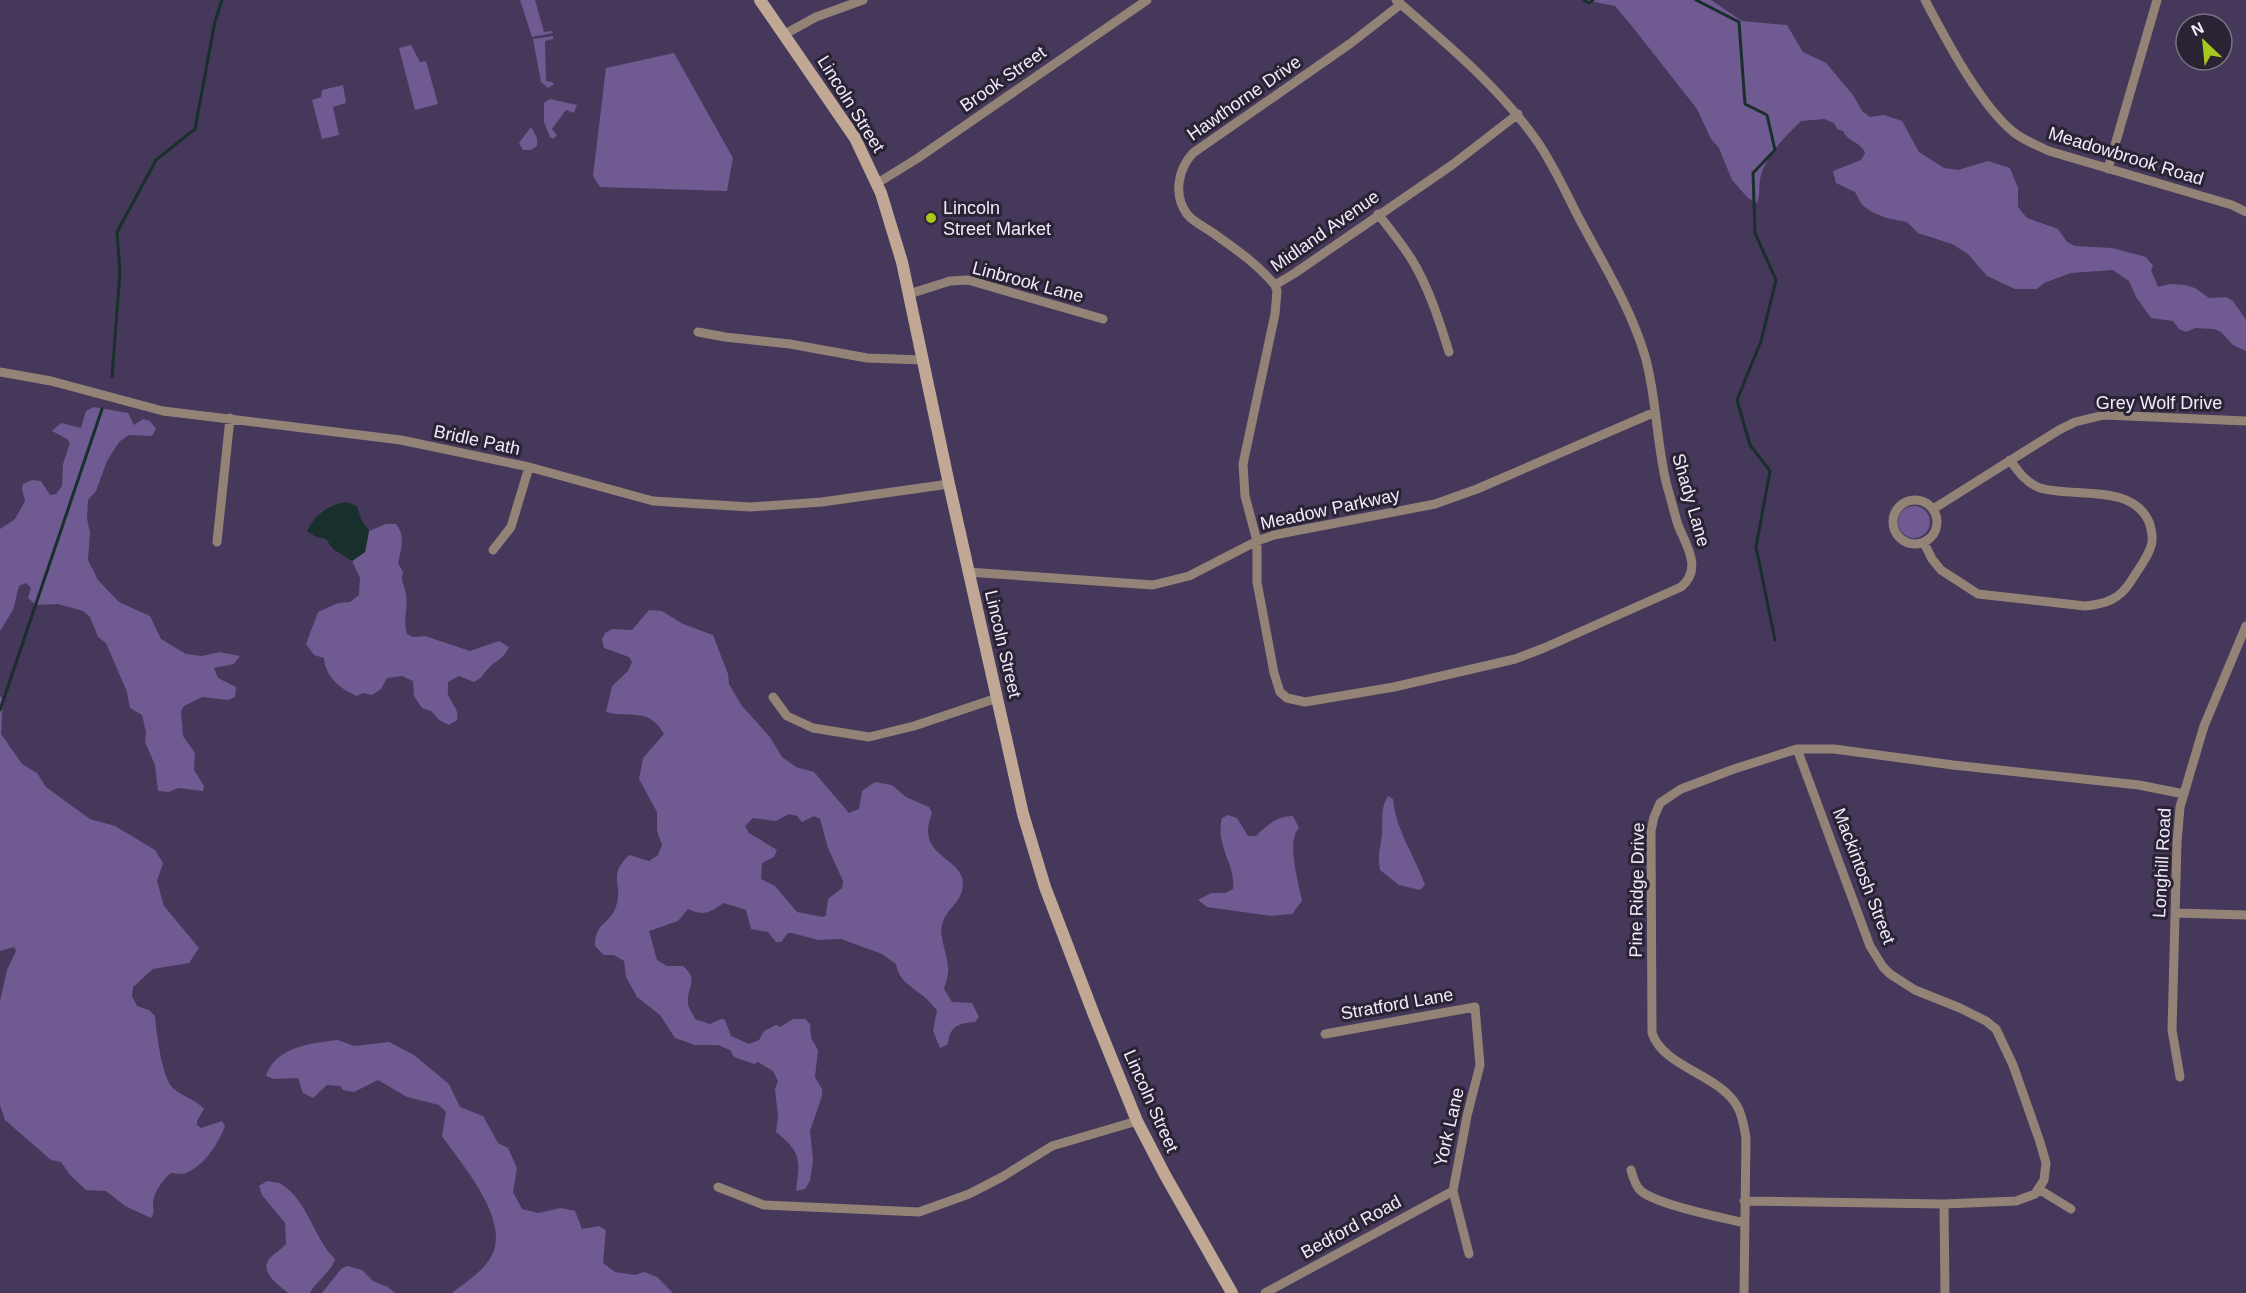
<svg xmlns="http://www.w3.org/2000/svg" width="2246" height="1293" viewBox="0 0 2246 1293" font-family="Helvetica,sans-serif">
<rect width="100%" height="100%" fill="#45385a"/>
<path fill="#6f5a91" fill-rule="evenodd" d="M520,0H535L544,32L551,31L553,33L532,37Z
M1585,0H1711L1742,21L1787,25L1803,52L1826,63L1853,95L1862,111L1870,117L1884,115L1902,121L1919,152L1944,168L1958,170L1988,161L2010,168L2018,188V207L2027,218L2058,229L2067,242L2075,246L2112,248L2146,257L2153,266L2151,270L2158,287L2170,284L2185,285L2195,288L2209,298L2226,297L2233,301L2246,320V351L2233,345L2221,332L2214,329L2195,328L2186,332L2179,329L2173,321L2151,318L2136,297L2129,281L2113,270L2071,273L2044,283L2037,289H2015L1987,276L1968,254L1952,244L1918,233L1907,222L1886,218L1872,212L1862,205L1855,192L1836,183L1833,171L1861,160L1865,153C1861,142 1848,142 1843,131L1837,129L1834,123L1824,119L1801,121C1786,136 1767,154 1761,175C1758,184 1761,194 1757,203L1748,198L1732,180L1719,148L1711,139L1697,109L1631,25L1615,6Z
M553,36V39L545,41L546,81L552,82L554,84L548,88L541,82L533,39Z
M411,45L420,62L426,61L438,104L415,110L399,48Z
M674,53L733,158L727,191L600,187L593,176L606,68Z
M343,85L346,103L333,107L339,135L322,139L312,100L321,97L322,90Z
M550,99L577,105L574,113L566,110L552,129L557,135L553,139L550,137L544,122V103Z
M531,127L537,138V146L531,150H523L519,143Z
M94,407L128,413L134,425L143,419L150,421L156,429L152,436L129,435L119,442L107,461L96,491L88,500L87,519L90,532L88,560L98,580L119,602L150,616L161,639L186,654L202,656L219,652L240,656L234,664L214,668L218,678L236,687L235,697L228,700L202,697L184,706L181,711L183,736L195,753L194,770L204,786L203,791L178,788L169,792L158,791L155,765L145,742L146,732L142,715L130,708L127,692L106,643L98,637L90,617L83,611L58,604L36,605L28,598L31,588L26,583L19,586L13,610L0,631V529L15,519L25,501L22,489L23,484L32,480L41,481L50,495L56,494L62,486L63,464L70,443L67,439L52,431L61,423L81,428L86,411Z
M1898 522a16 16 0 1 1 32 0a16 16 0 1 1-32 0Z
M386,524H396C406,536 401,549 398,563L403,572C400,584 405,584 406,595C408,609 403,618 407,634L413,637L425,636L470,651L499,641L509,647C503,660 497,659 488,669C483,674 482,678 474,682L459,676L448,682C448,687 447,692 449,697C453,706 459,709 457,720L449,725L439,720L431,711L422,708L414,696L413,681L402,676L387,678L381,689L372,695L363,693L357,696C340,689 325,676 324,658L314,655L306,644L318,612L338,603L350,602L359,595L360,578L352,561L365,552L369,531Z
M649,610L662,611L683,624L713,635L728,674L729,684L742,706L770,737L782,757L796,767L814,772L849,813L859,809L862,791L875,782L892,785L906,797L929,807L932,813C914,858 963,856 963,884C963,902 946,908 942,925C939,936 947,954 948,966C949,974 946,982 944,989L952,1002L972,1003L979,1017L975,1022C958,1023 949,1027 948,1044L940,1048L933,1031L937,1010C931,1004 926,997 919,993C907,983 899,980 896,964L882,954L841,939L818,940L792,933H788L781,942H776L768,932L751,929L746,910L724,903C709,912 705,917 688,909L678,921L649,931L657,960L667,966H683C700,980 686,988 688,1004C689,1009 693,1014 695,1019L710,1024L721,1019L725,1020L731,1036L749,1044L759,1040L764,1031L776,1025L780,1027L793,1019H805L810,1024L811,1038L818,1050L815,1077L822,1089V1096L810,1131L813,1160L810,1181L805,1189L796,1191C800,1160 802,1153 776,1132L778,1116L775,1089L778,1081L773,1071L758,1062L754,1064L734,1057L730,1050L718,1045H695L675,1038L660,1015L637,997L626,977L624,961L614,955H604L595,946C595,923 608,925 615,909C625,885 606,877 629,855L649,861L658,855L662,845L657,831V812L639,779L643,758L664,734C648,706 631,719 606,712L612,686L628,671L632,662L629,657L604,648L602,639L605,633L612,629L632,630ZM789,814L797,816L802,822L814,816L820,819L828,848L843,881L842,888L828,899L826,915L823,917L797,912L775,886L761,879L762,863L774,857L777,850L749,833L745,826L753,818L776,821Z
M0,696L3,699L1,734L22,764L37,773L46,787L90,819L115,826L155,850L163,863L157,881L164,906L199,948L189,963L153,969L133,987L132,996L137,1006L149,1010L155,1016C156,1031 162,1078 173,1088C183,1097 195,1099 204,1109L197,1121V1125L201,1128L222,1121L225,1126C218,1144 205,1165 186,1173C182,1175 176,1173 171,1173C163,1179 154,1192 153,1203C153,1210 155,1212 151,1218L125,1206L106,1191L86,1190L70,1175L61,1162L51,1160L5,1120L0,1105V1001L7,970L16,951L14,947L0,951Z
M1388,796L1393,799C1396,831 1415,856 1425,885L1420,890L1399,885L1380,870C1377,852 1381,849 1382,833C1383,818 1380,809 1388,796Z
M1228,815L1237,818L1248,836H1256C1267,825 1277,816 1293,816L1299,828C1286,841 1299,884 1302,901L1292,914L1271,916L1207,907L1198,900L1211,893H1225L1233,889C1236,864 1215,847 1222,818Z
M338,1040L354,1046L389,1042L414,1055L449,1084L460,1107L483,1116L498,1143L508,1148L517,1168L513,1192L522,1209L538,1213L561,1208L575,1211L582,1229L599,1226L606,1230L603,1263L615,1272L635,1275L644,1272L657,1277L673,1293H452C466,1282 484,1271 492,1255C510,1219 462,1165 442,1136L446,1112L439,1105L407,1097L378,1080L354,1092L343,1090L340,1086L327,1085L313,1098L303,1093L298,1078L274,1079L266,1076C275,1047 311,1043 338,1040Z
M267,1181C271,1182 278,1182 281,1184C307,1199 314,1239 335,1259C333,1270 316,1281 310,1293H288C280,1286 261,1274 268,1261C271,1255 281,1250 286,1244L285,1223L262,1195L259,1186Z
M347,1266L362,1270L373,1281L388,1287L395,1293H322L341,1269Z"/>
<path fill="#192f2b" d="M346,502L357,506L361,519L369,531L365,552L352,561L333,549L326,539L316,537L307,531C315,515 328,505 346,502Z"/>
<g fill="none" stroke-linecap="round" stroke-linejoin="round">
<path stroke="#192f2b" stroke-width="3" d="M1584,0L1589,3L1593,0
M1696,0L1739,22L1745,104L1767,115L1775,150L1753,173L1755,233L1776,280L1761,341L1737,400L1750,445L1770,471L1756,547L1775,640
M112,377L120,272L117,232L156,160L195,129L215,21L222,0
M0,710L102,409"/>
<path stroke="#938377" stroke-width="9" d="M1396,0C1446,43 1499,87 1537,141C1557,170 1570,203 1587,233C1608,272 1632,312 1645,356C1657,398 1656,443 1667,486C1671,499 1674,512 1678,525C1686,545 1703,569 1681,587L1544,648L1515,659L1394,687L1305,702L1287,698L1280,692L1274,673L1257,582V541L1245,496L1243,464L1275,314L1277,291L1275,285L1295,273L1452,165L1518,114
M1925,0C1945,38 1982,109 2016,134C2026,141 2038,146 2049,151L2232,205L2246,212
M785,34L816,17L863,0
M2108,169L2157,0
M876,184L918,158L1147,0
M1378,214C1390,229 1402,244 1412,260C1429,288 1439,320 1449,352
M1275,285C1256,263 1237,250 1213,233C1205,227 1193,222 1187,214C1173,195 1178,169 1193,153L1351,43L1401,4
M909,294L950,281L968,280L1103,319
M698,332L725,337L790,344L867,358L923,360
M0,372L51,381L163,411L401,440L529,467L653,501L750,507L822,502L949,484
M1893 522a22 22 0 1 1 44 0a22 22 0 1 1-44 0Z
M1933,509L2059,430L2075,422L2104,415L2246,421
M217,542L230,418
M1924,543L1932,559L1941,570L1978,594L2085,606C2106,604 2120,599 2131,581C2137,571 2146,560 2150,549C2154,541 2152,531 2149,522C2132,483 2074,498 2040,488C2026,483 2018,471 2010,460
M493,550L511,527L529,467
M968,572L1153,585L1189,576L1257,541L1274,535L1435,504L1477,489L1655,412
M773,697L787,716L813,728L869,737L914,726L997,698
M2175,913L2246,915
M1325,1034L1475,1007L1480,1065L1467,1116L1453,1191L1469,1254
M2180,1077L2172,1030L2177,842L2180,807L2204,726L2246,626
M1631,1170C1633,1177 1635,1186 1641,1191C1658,1205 1720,1217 1744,1223
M718,1187L764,1205L919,1212L969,1194L1002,1177L1052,1146L1137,1121
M2040,1190L2071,1209
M1744,1201L1944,1204L2016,1201L2035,1194L2044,1180L2046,1163L2040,1142L2013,1065L1996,1029L1986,1021L1960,1008L1915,990L1890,974L1883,967L1870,946L1797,749
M1944,1204L1945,1293
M1265,1293L1453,1191
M1744,1293L1746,1138C1744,1127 1743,1116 1737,1106C1719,1074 1664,1068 1652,1033L1651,831L1654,817L1660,803L1681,789L1734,769L1797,749H1834L1953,765L2139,785L2184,794"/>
<path stroke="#c1a895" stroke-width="12" d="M760,0L855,138L881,193L902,262L949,484L1023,814L1045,887L1094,1015L1137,1121L1165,1175L1232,1293"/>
</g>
<circle fill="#a8c71d" stroke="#292333" stroke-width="2" cx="931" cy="218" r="6"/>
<g text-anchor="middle" stroke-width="6" stroke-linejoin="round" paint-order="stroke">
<g font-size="18" fill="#f1ebfd" stroke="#292333">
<text transform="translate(1003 79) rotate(-35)" y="6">Brook Street</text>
<text transform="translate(1244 98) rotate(-35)" y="6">Hawthorne Drive</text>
<text transform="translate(851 104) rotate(58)" y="6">Lincoln Street</text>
<text transform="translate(2126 156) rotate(17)" y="6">Meadowbrook Road</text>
<text transform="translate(1325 231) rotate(-35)" y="6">Midland Avenue</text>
<text transform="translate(1028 282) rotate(15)" y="6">Linbrook Lane</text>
<text x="2159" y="409">Grey Wolf Drive</text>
<text transform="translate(477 440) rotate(12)" y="6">Bridle Path</text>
<text transform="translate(1691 500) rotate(74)" y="6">Shady Lane</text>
<text transform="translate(1330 509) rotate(-12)" y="6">Meadow Parkway</text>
<text transform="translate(1003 644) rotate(77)" y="6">Lincoln Street</text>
<text transform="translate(2162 863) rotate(-87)" y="6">Longhill Road</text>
<text transform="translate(1864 876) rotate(69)" y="6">Mackintosh Street</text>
<text transform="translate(1637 890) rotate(-89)" y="6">Pine Ridge Drive</text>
<text transform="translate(1397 1004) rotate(-10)" y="6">Stratford Lane</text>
<text transform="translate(1151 1101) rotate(66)" y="6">Lincoln Street</text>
<text transform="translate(1449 1127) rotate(-77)" y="6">York Lane</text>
<text transform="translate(1351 1227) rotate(-29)" y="6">Bedford Road</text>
</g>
<g font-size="18" fill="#f1ebfd" stroke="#292333" text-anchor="start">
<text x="943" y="214">Lincoln<tspan x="943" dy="21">Street Market</tspan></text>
</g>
</g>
<g transform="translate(2204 42) rotate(334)"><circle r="28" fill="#292333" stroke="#797384" stroke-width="1.5"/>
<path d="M0-4.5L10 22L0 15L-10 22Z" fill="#a8c71d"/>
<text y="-9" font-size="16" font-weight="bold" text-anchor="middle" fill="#f1ebfd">N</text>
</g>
</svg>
